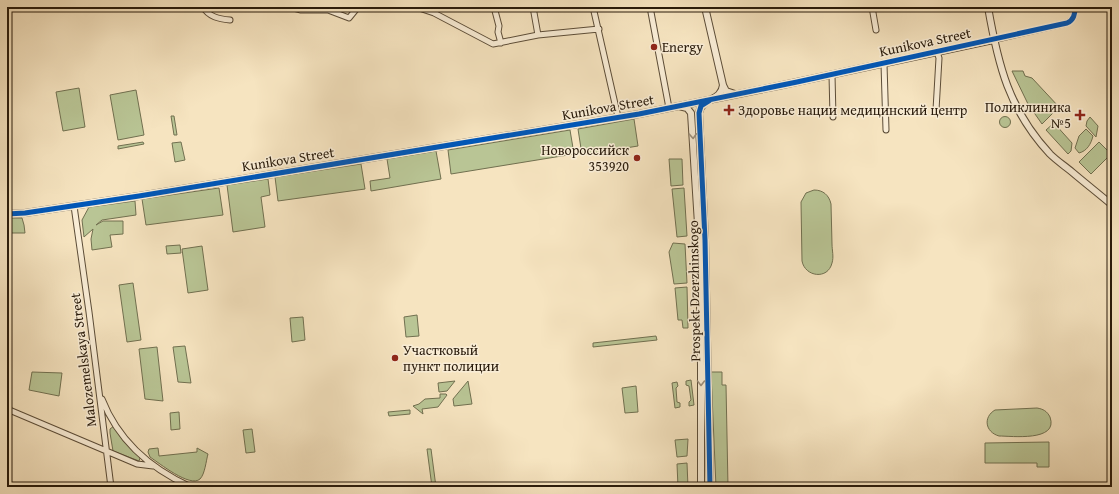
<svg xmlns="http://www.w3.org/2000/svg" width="1119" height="494" viewBox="0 0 1119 494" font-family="'Gentium Book Plus',serif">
<rect width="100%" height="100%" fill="#f6e4c0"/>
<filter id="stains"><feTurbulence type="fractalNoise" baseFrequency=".005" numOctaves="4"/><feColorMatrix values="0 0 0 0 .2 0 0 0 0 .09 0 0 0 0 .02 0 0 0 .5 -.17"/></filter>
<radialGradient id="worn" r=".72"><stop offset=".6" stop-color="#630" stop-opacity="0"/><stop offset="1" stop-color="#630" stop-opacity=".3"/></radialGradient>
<path fill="#b9c595" stroke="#717050" d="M1012,71H1023L1025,76L1032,78L1059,107L1042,124L1028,104Z
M79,88L85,127L63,131L56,92Z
M136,90L144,135L118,140L110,95Z
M171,116H174L177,135H174Z
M999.5 122a5.5 5.5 0 1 1 11 0a5.5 5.5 0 1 1-11 0Z
M1090,117L1098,126L1096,137L1086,126L1087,121Z
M634,119L638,146L582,155L578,129Z
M1054,123L1072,143L1071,151L1068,154L1046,130Z
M1086,129L1093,136C1091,144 1087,151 1079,153L1075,148L1079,136Z
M570,130L574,154L451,174L448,150Z
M143,142L144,144L118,149V146Z
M181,142L185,160L175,162L172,143Z
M1099,142L1111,154L1091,174L1079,162Z
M436,151L441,179L371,191L370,181L390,178L387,159Z
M669,159H682L683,185L671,186Z
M361,164L365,189L278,201L275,177Z
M268,179L270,195L261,197L265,227L233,232L227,185Z
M219,188L223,215L146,225L142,199Z
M684,188L687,236L677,237L672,189Z
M814,190C823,190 829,195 831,204C831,217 832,231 832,244C832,250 834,257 832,263C828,280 805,277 802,261L801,202L806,193Z
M135,201L136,215L102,220L96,225L103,221H123V234L110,235L112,247L92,250L91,239L93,229L84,237L82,220L89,207Z
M7,218H22L24,225L25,233H7Z
M673,243L685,244L687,283L674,284L669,252Z
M180,245L181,253L167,254L166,246Z
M202,246L208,290L188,293L182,249Z
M133,283L141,340L127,342L119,285Z
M687,287L688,328H683L682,320H678L675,288Z
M417,315L419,336L406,337L404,317Z
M303,317L305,340L292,342L290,318Z
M656,336L657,340L593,347V343Z
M185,346L191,383L178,382L173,347Z
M157,347L163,401L145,399L139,349Z
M32,372L62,373L59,396L29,390Z
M711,372H722V385H726L728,487H716Z
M691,380L694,405L689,406V402L691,400L689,386L686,385V381Z
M455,381L447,391L439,392L438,383Z
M468,381L472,404L454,406L453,399Z
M677,382L678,386L676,388L677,402L680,403V407L675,408L672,383Z
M636,386L638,412L625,413L622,388Z
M440,394H446L447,395L438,407L422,409L423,414L413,406L419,404L425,399L440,398Z
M1037,408C1043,409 1047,411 1050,417C1059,442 1011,436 999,436C985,432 983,417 995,410Z
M410,410V414L389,416L388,412Z
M179,412L180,429L171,430L170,413Z
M114,426L124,441L140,458L139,461L113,451L110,433V429Z
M252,429L255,452L246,453L243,430Z
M688,439L687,456L677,457L675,440Z
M1049,442V467H1037V463H985V443Z
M158,448L159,456L197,452V448L208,454C206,461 205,474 200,479C190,488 159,463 150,457L148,452L149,449Z
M427,449H431L436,487H432Z
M687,463L688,487H678L677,464Z"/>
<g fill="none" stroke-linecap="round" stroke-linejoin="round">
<defs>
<path id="minor" d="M203,7C209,17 219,19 230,20
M290,7L301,10H328L349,18L358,7
M416,7L434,13L493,44L538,35L599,29
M494,7L499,26L498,32L501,43
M533,7L538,35
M593,7L618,117
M650,7L669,108
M872,7L876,30
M993,40L1067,23C1074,20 1075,14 1075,7
M884,64L886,130
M832,75L833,117
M936,110L939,58L937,52
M74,206L89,312L111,487
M102,399C118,440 151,469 191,487
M7,409L137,464L153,466"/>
<path id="tertiary" d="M705,7L723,85L726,91L735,94
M988,7C998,65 1009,110 1050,154C1057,161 1065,166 1072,172C1085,183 1099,194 1112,205
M679,106L687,108L691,113L699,240L701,366V487
M7,214L25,213L139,196L639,114L778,86L993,40
M710,487L705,240L699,113C702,97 721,102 723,85"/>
</defs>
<use href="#minor" stroke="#5c4d38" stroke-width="7"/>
<use href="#tertiary" stroke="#5c4d38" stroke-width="8"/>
<use href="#minor" stroke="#f9edd6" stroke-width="5"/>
<use href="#tertiary" stroke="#f9edd6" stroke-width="6"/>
<defs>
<path id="cycleway" d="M709,101L701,106L699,113L705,240L710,487
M7,214L25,213L139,196L639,114L797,82L1067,23C1074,20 1075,14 1075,7"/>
</defs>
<use href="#cycleway" stroke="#f9edd6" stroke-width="8"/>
<use href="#cycleway" stroke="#0057b8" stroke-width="5"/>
</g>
<defs><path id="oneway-chevron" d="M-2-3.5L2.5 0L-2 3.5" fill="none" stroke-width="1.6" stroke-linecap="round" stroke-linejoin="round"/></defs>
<g stroke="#9b8e7b">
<use href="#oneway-chevron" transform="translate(693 136) rotate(87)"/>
<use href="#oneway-chevron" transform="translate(701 383) rotate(90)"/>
</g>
<g fill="#8f2418" stroke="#f9edd6" stroke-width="1.5">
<circle cx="654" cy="47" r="4"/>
<path d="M727 104h4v4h4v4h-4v4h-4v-4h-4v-4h4z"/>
<path d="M1078 109h4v4h4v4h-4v4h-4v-4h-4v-4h4z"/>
<circle cx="637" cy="158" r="4"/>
<circle cx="395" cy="358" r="4"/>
</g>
<g text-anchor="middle" stroke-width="3" stroke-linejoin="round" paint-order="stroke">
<g font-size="14" fill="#291b0b" stroke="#f9edd6">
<text transform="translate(925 42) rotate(-12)" y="5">Kunikova Street</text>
<text transform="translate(608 107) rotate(-10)" y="5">Kunikova Street</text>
<text transform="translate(288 159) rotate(-9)" y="5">Kunikova Street</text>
<text transform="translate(694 291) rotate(-91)" y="5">Prospekt Dzerzhinskogo</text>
<text transform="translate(83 360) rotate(-97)" y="5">Malozemelskaya Street</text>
</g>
<g font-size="14" fill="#291b0b" stroke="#f9edd6" text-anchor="start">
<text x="662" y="52">Energy</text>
<text x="1071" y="112" text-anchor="end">Поликлиника<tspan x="1071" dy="16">№5</tspan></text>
<text x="738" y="115">Здоровье нации медицинский центр</text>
<text x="629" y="155" text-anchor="end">Новороссийск<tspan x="629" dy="16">353920</tspan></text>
<text x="403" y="355">Участковый<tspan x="403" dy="16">пункт полиции</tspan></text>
</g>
</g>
<rect width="1119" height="494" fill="none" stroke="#f6e4c0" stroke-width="24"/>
<rect x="8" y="8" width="1103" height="478" fill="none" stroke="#291b0b" stroke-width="2"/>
<rect x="12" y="12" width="1095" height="470" fill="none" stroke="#291b0b"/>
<rect width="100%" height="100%" filter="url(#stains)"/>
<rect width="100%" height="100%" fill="url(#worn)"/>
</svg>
